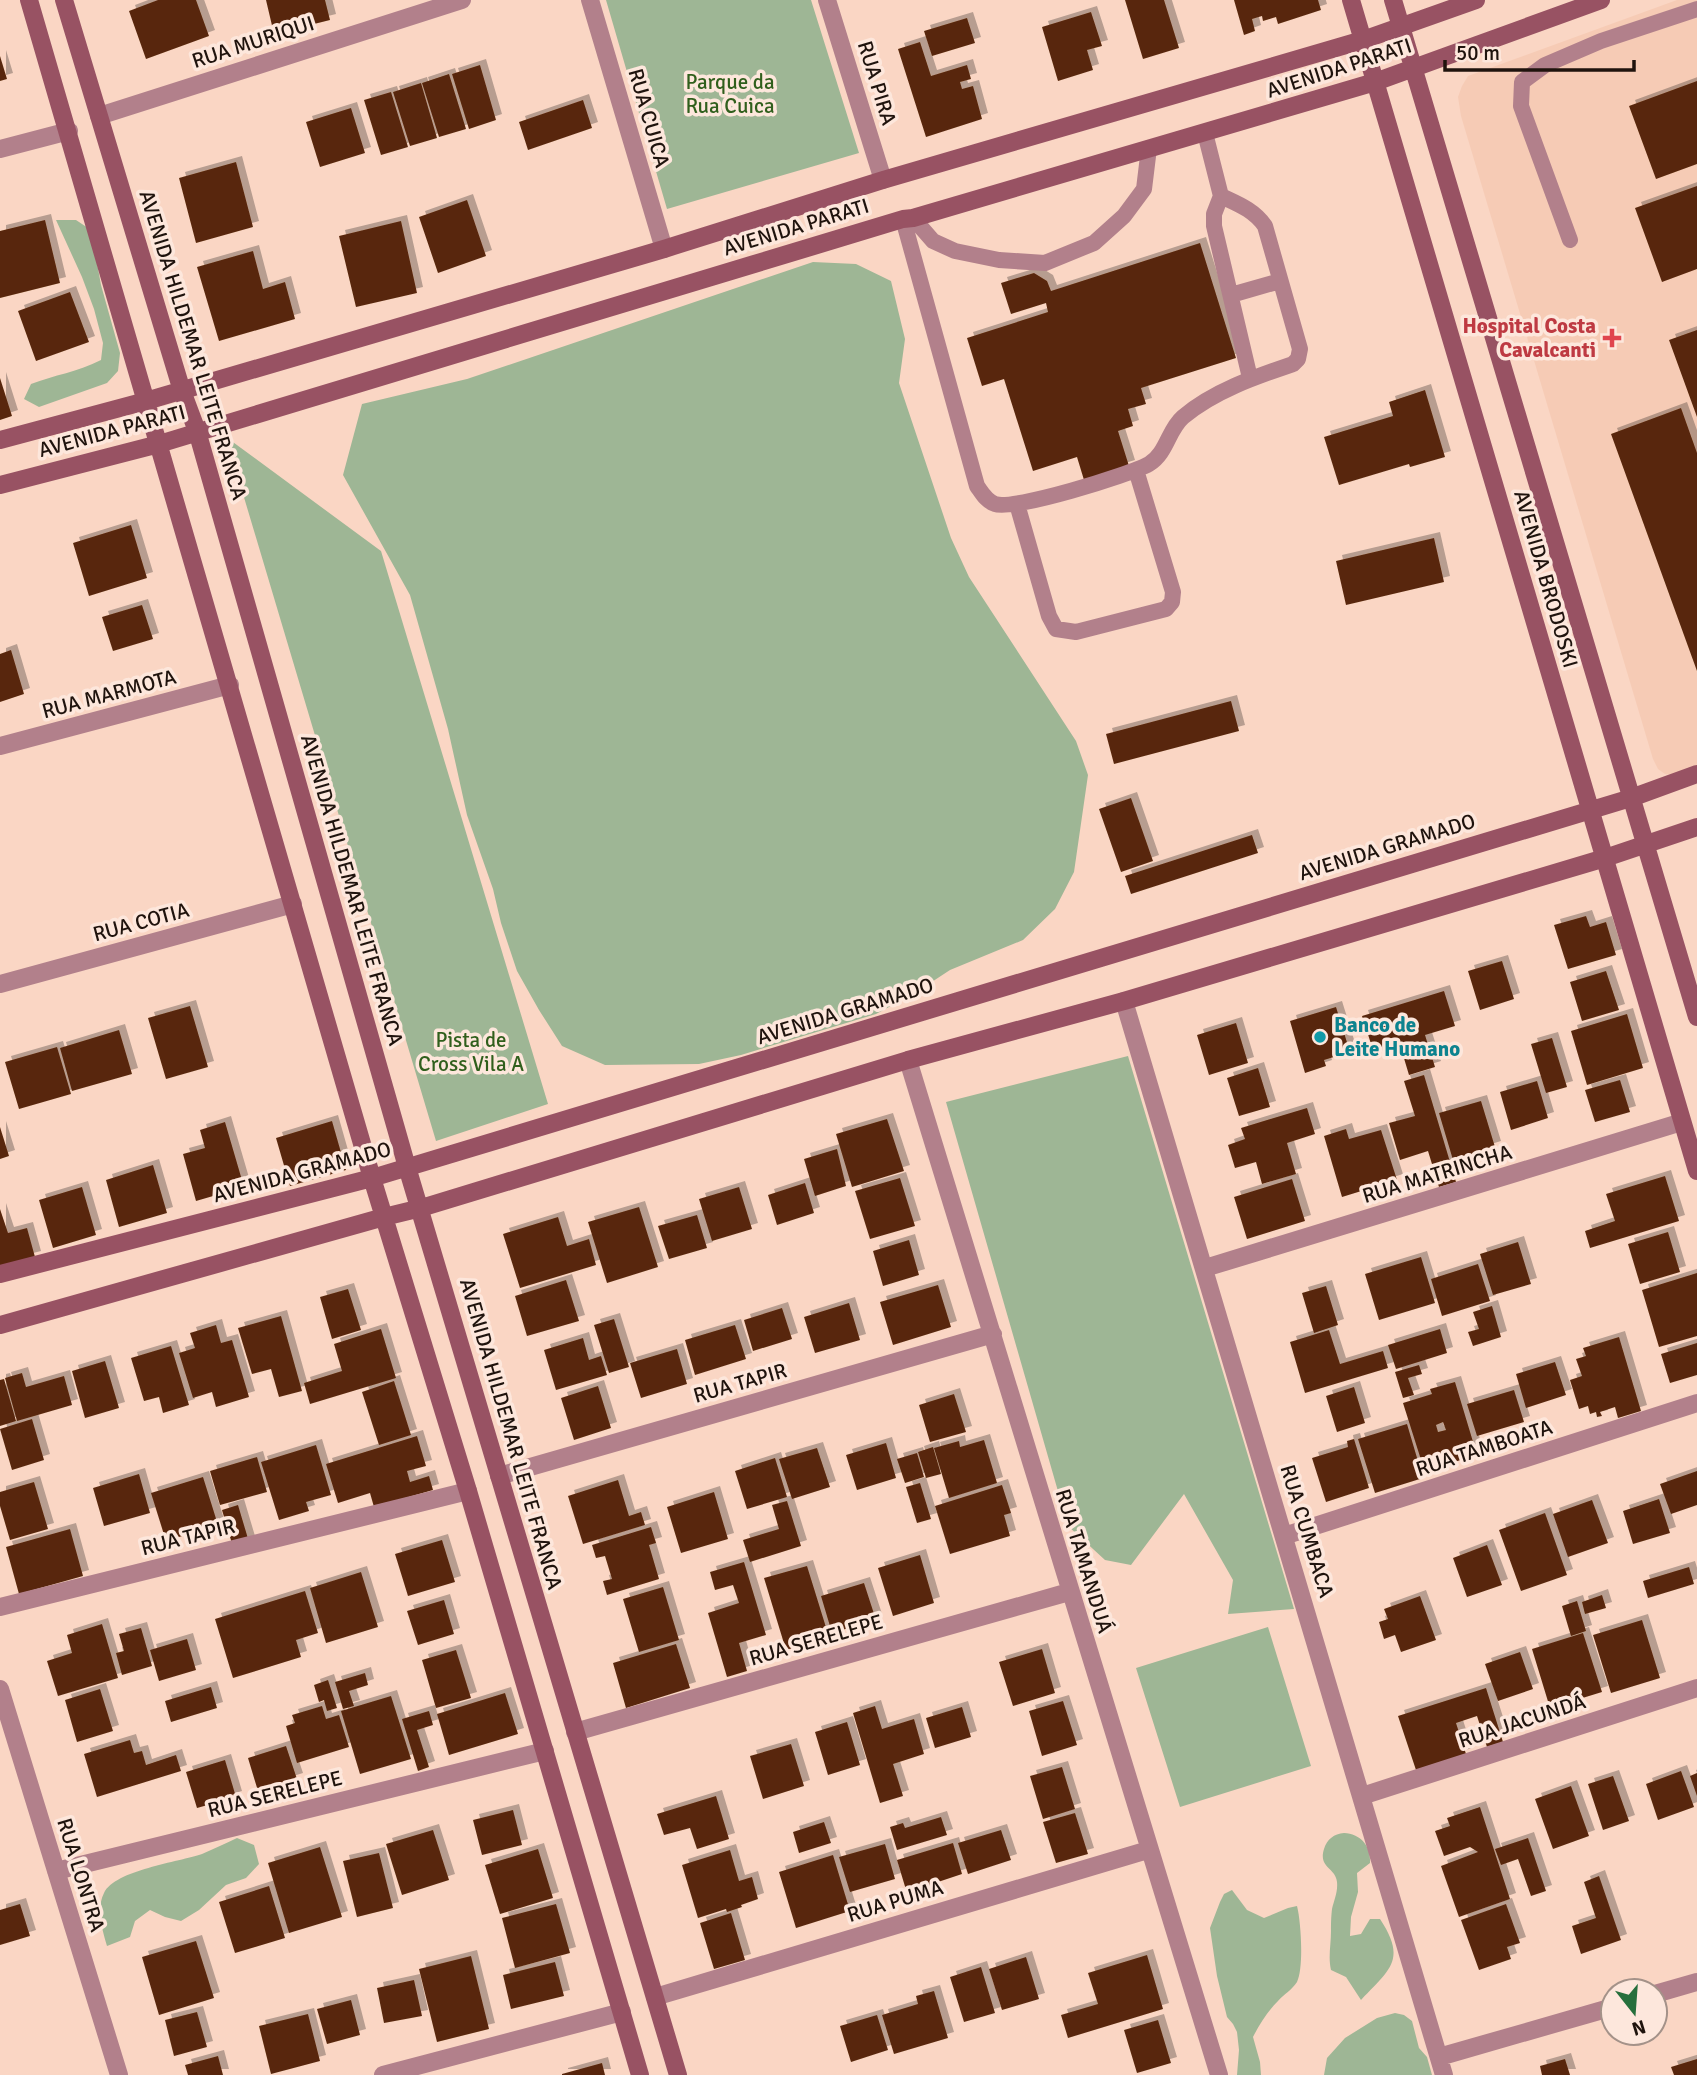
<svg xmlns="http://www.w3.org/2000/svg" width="1697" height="2075" viewBox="0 0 1697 2075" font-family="Signika,sans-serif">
<defs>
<filter id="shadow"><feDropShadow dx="6" dy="-6" stdDeviation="0" flood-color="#0004"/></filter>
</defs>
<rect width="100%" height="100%" fill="#fad6c4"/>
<path fill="#f6cbb5" d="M1677,0H1697V767L1675,775L1665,774L1658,769L1653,759L1461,116L1458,97L1462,86L1468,76Z"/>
<path fill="#9eb695" d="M606,0H811L859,153L667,209Z
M56,220H76L91,230L101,285L120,353L118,371L107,383L39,407L24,399L31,384C54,375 78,372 101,360L103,343L94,309L82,277Z
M813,262L856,264L891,281L905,339L899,383L951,538L969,577L1076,741L1088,775L1074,872L1055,909L1023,940L950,970L915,993L876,1014L741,1055L699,1064L605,1065L562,1046L539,1010L517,971L501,923L493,889L467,815L448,729L410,595L343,475L362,404L467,379Z
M226,437L381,551L548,1104L436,1141Z
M1128,1056L1294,1609L1228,1614L1233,1580L1184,1494L1131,1565L1105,1560L1068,1526L946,1102Z
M1268,1627L1311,1766L1180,1807L1136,1668Z
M1344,1833C1361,1834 1371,1846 1370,1863L1357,1873L1358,1892L1351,1917L1350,1936L1361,1934L1370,1919H1380C1407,1960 1390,1969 1361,2000L1346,1977L1331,1970C1328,1957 1331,1945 1331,1931C1331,1924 1331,1918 1332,1909C1334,1900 1338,1892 1337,1882C1336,1868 1318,1868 1324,1849C1327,1839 1334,1834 1344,1833Z
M237,1838L254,1845L259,1864L246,1878L226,1885L199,1910L181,1921L165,1917L150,1910L135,1921L130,1937L107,1946C102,1929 96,1909 104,1893C115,1870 179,1862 202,1854C214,1849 226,1843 237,1838Z
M1232,1890L1247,1910L1264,1918L1288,1908L1297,1906C1301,1921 1304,1968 1297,1982C1292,1990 1284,1994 1278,2001C1268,2011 1259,2025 1253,2037L1260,2062L1261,2075H1237L1239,2050L1237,2032L1233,2024L1227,2017L1217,1976L1210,1928L1220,1902L1224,1894Z
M1395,2013L1404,2015L1412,2021L1419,2048L1427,2057L1432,2075H1324L1327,2058L1345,2038L1377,2018Z"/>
<path fill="#58280b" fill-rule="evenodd" filter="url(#shadow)" d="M158,0H196L209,36L146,59L129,11Z
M266,0H325L330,20L274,34Z
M1125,0H1164L1179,48L1143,59Z
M1234,0H1318L1321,10L1278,24L1276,17L1263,21L1262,16L1252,19L1255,31L1244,35Z
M1091,12L1102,46L1087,50L1093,70L1058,81L1042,27Z
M967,18L975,43L932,56L924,31Z
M920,42L931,76L967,65L971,79L960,82L962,89L973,86L982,119L926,137L898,49Z
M0,56L7,79L0,81Z
M480,65L496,120L469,129L452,74Z
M449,74L466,129L439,137L422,83Z
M1697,81V164L1656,179L1629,106Z
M421,83L437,138L410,146L393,92Z
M391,92L408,147L381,155L364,100Z
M583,100L592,128L528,150L519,122Z
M351,108L365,153L320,167L306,122Z
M236,162L253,227L196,243L179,178Z
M1697,186V269L1662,282L1635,208Z
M467,200L486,256L438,273L419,217Z
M45,220L60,283L0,298V231Z
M401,221L417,293L356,307L339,236Z
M1200,243L1236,358L1141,388L1146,404L1128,409L1133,426L1118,431L1129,466L1084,480L1077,457L1033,471L1004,379L982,386L967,338L1048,312L1046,303L1011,314L1001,283L1034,273L1047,281L1051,291Z
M253,251L263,289L285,282L295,319L219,341L197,267Z
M70,292L89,342L36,361L18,311Z
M1697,330V417L1669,340Z
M0,378L12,416L0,420Z
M1425,390L1445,457L1410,467L1409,464L1339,485L1324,437L1393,416L1389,402Z
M1681,408L1697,453V671L1611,434Z
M131,525L147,578L89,596L73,543Z
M1434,538L1444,582L1346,605L1336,561Z
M142,605L153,639L113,651L102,617Z
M11,650L24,694L0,702V654Z
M1231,701L1239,731L1114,764L1106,734Z
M1131,798L1153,861L1121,872L1099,809Z
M1252,835L1258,853L1131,894L1125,876Z
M1586,916L1590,927L1606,922L1616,955L1568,969L1554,925Z
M1502,961L1514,999L1480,1010L1468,971Z
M1606,971L1619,1010L1582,1021L1570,982Z
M1444,991L1455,1026L1425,1035L1435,1067L1409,1075L1400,1045L1374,1053L1362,1016Z
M190,1006L208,1067L166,1079L148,1018Z
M1336,1007L1350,1052L1324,1060L1326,1066L1305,1073L1290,1021Z
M1627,1014L1643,1068L1587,1085L1571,1031Z
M1236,1023L1248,1063L1209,1075L1197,1035Z
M119,1030L132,1074L72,1091L60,1048Z
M1552,1038L1567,1087L1546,1093L1531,1044Z
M57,1047L71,1094L19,1109L5,1062Z
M1258,1068L1270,1107L1239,1116L1227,1078Z
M1424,1075L1456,1182L1439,1187L1428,1151L1400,1160L1389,1123L1415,1116L1404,1081Z
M1620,1080L1630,1112L1595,1122L1585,1090Z
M1537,1081L1548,1118L1511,1130L1500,1092Z
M1481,1101L1495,1147L1453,1160L1439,1113Z
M1307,1108L1315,1134L1287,1143L1296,1174L1262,1184L1256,1162L1235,1168L1228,1145L1245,1139L1241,1128Z
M887,1119L904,1171L852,1187L836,1134Z
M332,1121L346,1170L290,1186L276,1138Z
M225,1122L244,1187L196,1201L183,1154L205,1148L200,1130Z
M0,1127L9,1156L0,1159Z
M1346,1129L1349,1139L1381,1130L1397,1180L1342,1197L1324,1136Z
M837,1149L846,1186L815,1196L804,1159Z
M153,1165L167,1213L119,1227L106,1180Z
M1665,1176L1679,1221L1590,1248L1585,1231L1615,1221L1606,1194Z
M900,1178L915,1226L870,1239L855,1191Z
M1292,1179L1305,1221L1247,1239L1234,1197Z
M805,1183L814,1213L777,1225L768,1195Z
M82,1187L96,1235L53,1248L39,1200Z
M739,1187L752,1229L712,1241L699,1199Z
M639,1207L658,1267L607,1283L588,1222Z
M0,1209L8,1233L27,1228L35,1257L0,1266Z
M697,1215L707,1248L669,1259L658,1226Z
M558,1217L567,1246L589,1239L596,1265L520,1288L503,1234Z
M1668,1232L1680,1272L1640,1284L1628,1244Z
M909,1240L919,1275L883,1286L873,1251Z
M1518,1242L1531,1284L1493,1295L1480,1254Z
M1421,1257L1435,1303L1379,1320L1365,1274Z
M1478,1264L1490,1301L1442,1316L1431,1279Z
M1697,1273V1336L1659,1347L1642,1290Z
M566,1280L579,1321L527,1336L515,1296Z
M938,1285L951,1327L893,1345L880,1302Z
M1326,1286L1338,1325L1314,1333L1302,1293Z
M348,1289L361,1330L332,1339L320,1297Z
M849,1303L860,1340L815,1353L804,1317Z
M1492,1306L1501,1337L1473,1346L1468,1332L1479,1329L1473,1312Z
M782,1308L792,1339L753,1351L744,1320Z
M281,1316L302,1391L279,1397L271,1369L252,1374L238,1328Z
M614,1319L629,1367L609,1373L594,1325Z
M216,1325L221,1343L232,1340L249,1397L216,1407L212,1392L193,1398L179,1353L195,1348L190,1333Z
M735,1325L746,1359L695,1375L685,1340Z
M381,1329L396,1378L310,1404L304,1383L342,1371L334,1344Z
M1440,1329L1447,1353L1396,1369L1388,1345Z
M1329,1330L1340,1364L1383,1351L1388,1368L1305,1393L1290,1342Z
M1619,1337L1641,1411L1618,1418L1615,1407L1600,1412L1602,1416L1597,1417L1596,1412L1590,1414L1588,1406L1579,1409L1570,1380L1582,1376L1576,1359L1586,1356L1583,1348Z
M583,1338L589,1360L601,1356L607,1375L556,1390L544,1350Z
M1697,1343V1375L1670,1383L1661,1354Z
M171,1346L189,1405L163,1413L159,1397L144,1401L131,1358Z
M677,1349L687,1384L641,1398L630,1363Z
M105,1361L119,1408L85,1418L72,1371Z
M1555,1362L1566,1395L1526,1408L1516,1374Z
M1419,1365L1422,1374L1408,1378L1414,1395L1403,1398L1395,1372Z
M22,1373L26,1387L64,1376L72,1405L17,1421L5,1378Z
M4,1379L16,1421L0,1426V1380Z
M394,1381L411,1435L379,1445L362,1392Z
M1455,1382L1477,1455L1451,1463L1449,1455L1422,1463L1403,1403L1432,1394L1430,1389ZM1443,1422L1446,1430L1438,1432L1436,1425Z
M598,1386L611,1428L574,1440L561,1398Z
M1354,1387L1365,1423L1337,1432L1326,1396Z
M1514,1390L1524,1422L1477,1436L1467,1404Z
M954,1394L966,1432L930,1442L919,1405Z
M32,1419L44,1460L12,1470L0,1429Z
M1407,1424L1423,1478L1375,1493L1358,1439Z
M417,1436L426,1466L407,1471L410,1482L429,1476L433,1490L374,1507L370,1493L338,1503L326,1464Z
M1354,1439L1369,1488L1326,1502L1312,1458L1348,1447L1347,1441Z
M984,1440L997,1483L949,1498L934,1448L959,1441L960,1447Z
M886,1443L896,1478L857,1490L846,1455Z
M316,1445L331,1495L306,1502L309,1511L279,1520L261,1462Z
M933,1447L941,1474L926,1478L918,1452Z
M817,1448L830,1487L792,1499L779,1459Z
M917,1453L924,1477L905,1483L897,1459Z
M257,1457L267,1492L220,1505L210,1471Z
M775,1458L787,1497L747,1509L735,1471Z
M1697,1471V1505L1671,1514L1660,1484Z
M139,1474L150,1513L104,1526L93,1488Z
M203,1477L218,1525L166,1541L151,1493Z
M618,1480L629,1516L641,1512L645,1525L583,1544L568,1496Z
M34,1482L48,1529L10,1540L0,1506V1492Z
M920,1483L931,1519L917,1523L906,1487Z
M1002,1485L1011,1513L1004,1515L1010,1536L950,1554L935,1506Z
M714,1492L728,1539L681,1553L667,1507Z
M1659,1499L1670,1533L1633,1544L1623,1511Z
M1592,1500L1608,1543L1568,1557L1553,1514Z
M787,1501L801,1546L750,1562L743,1540L779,1529L772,1505Z
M238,1505L249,1542L233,1547L222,1510Z
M1545,1513L1567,1575L1521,1591L1499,1530Z
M651,1527L656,1543L649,1545L659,1579L607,1595L603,1581L612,1579L605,1556L596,1558L592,1545Z
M70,1529L83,1576L19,1594L6,1547Z
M442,1540L455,1582L408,1596L395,1554Z
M1487,1545L1502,1585L1467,1597L1453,1558Z
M920,1555L934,1603L893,1616L878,1568Z
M744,1562L766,1635L739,1643L747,1671L727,1677L708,1613L739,1603L733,1585L715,1590L710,1572Z
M807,1566L829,1637L786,1650L764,1578Z
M1689,1567L1694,1584L1648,1598L1643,1581Z
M361,1572L378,1627L326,1643L310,1588Z
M864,1583L876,1620L832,1633L821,1596Z
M663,1587L679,1640L639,1652L623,1599Z
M305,1591L318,1633L296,1640L301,1657L233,1678L215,1619Z
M1602,1595L1606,1608L1585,1614L1582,1602Z
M1420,1596L1436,1640L1401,1652L1395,1635L1384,1639L1379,1622L1388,1619L1384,1609Z
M444,1600L454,1634L418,1645L407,1611Z
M1577,1601L1586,1631L1571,1636L1562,1606Z
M1642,1620L1660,1678L1611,1693L1593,1635Z
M102,1624L118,1678L58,1696L47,1661L72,1653L67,1635Z
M141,1628L152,1666L122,1675L116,1653L124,1651L119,1634Z
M1583,1633L1602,1692L1550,1708L1532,1649Z
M187,1639L196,1670L159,1681L150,1650Z
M676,1644L690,1688L626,1708L613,1663Z
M1042,1649L1055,1693L1013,1706L999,1662Z
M456,1650L471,1698L436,1708L422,1660Z
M1520,1652L1533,1689L1498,1701L1485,1664Z
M365,1673L368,1685L349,1691L354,1706L343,1709L335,1682Z
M328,1680L337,1708L327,1711L324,1700L319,1702L314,1685Z
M211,1687L217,1708L171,1722L165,1701Z
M1486,1688L1503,1742L1487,1747L1477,1716L1456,1723L1466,1754L1416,1770L1398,1716Z
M100,1689L113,1731L77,1742L65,1700Z
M505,1693L518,1734L449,1755L437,1714Z
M391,1696L411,1759L360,1774L341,1711Z
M1063,1701L1077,1745L1042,1756L1029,1711Z
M322,1706L326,1719L339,1715L349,1747L297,1763L286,1726L295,1723L292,1715Z
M875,1706L882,1729L914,1719L924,1754L893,1764L903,1796L880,1803L853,1713Z
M962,1707L971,1737L935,1748L926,1718Z
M429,1711L433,1725L417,1730L429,1767L418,1771L402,1719Z
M847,1722L860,1765L828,1775L815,1732Z
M130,1740L134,1753L142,1751L146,1765L176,1755L181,1771L97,1797L84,1754Z
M791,1744L804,1786L763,1799L750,1756Z
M286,1746L297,1779L258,1791L248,1758Z
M225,1760L236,1797L197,1808L186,1772Z
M1062,1767L1075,1809L1043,1819L1030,1776Z
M1681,1771L1694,1807L1658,1820L1646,1784Z
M1697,1773V1796L1690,1776Z
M1613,1776L1629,1821L1603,1830L1588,1784Z
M1571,1786L1589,1836L1553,1849L1535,1799Z
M716,1796L729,1839L697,1849L690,1828L664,1835L657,1814Z
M1480,1807L1510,1899L1459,1917L1441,1866L1478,1852L1470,1847L1444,1856L1435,1831L1450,1826L1447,1818Z
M513,1810L522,1845L482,1855L473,1820Z
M1075,1813L1088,1854L1056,1863L1043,1822Z
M941,1817L947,1835L897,1850L890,1827L903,1823L905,1828Z
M824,1822L831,1843L799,1853L793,1832Z
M433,1830L449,1880L402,1895L386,1844Z
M1001,1830L1011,1860L968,1874L958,1843Z
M1528,1838L1546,1891L1531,1896L1518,1859L1501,1865L1495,1849Z
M953,1843L962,1874L932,1884L936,1895L910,1903L897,1860Z
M885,1844L895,1879L850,1892L839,1857Z
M320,1847L342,1917L289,1933L268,1863Z
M538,1849L553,1898L500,1914L485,1865Z
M730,1850L739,1881L752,1877L758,1899L741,1905L742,1907L727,1912L726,1909L698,1918L682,1865Z
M379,1853L393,1908L357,1917L343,1861Z
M833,1855L850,1911L796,1928L779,1872Z
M1599,1876L1621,1940L1581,1954L1572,1926L1596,1918L1584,1882Z
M269,1886L285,1938L235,1953L219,1902Z
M20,1904L30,1936L0,1945V1910Z
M556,1904L570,1953L515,1968L502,1918Z
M1506,1904L1520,1943L1507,1947L1511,1959L1479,1970L1461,1920Z
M731,1913L745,1960L714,1969L700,1923Z
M196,1941L214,1998L159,2015L142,1957Z
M1147,1955L1163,2009L1068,2038L1061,2015L1098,2004L1088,1973Z
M471,1956L489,2029L437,2042L419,1969Z
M1026,1957L1039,1999L1002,2010L989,1969Z
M555,1962L564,1996L511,2009L503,1975Z
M981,1967L995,2013L964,2022L950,1977Z
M414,1980L422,2016L384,2023L377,1988Z
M934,1991L948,2038L894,2054L882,2015L918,2004L916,1996Z
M351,2000L360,2035L327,2044L317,2009Z
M197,2012L207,2047L174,2056L165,2020Z
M308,2014L320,2061L271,2074L259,2026Z
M877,2015L888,2050L851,2062L840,2026Z
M1158,2020L1171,2063L1137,2073L1124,2030Z
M218,2056L223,2075H188L185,2065Z
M1565,2059L1570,2075H1542L1540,2066Z
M1697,2059V2075H1674L1671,2067Z
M602,2063L605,2075H562V2074Z"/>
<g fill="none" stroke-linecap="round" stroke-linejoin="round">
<path stroke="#b2808b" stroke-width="16" d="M1205,133L1221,196L1214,214V226L1250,378
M913,218L933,241L955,251L999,260L1045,263L1094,243L1124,216L1144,189L1149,148
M903,219L977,486C982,493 986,501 995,504C1013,511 1129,475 1149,464C1167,453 1168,430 1183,417C1214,391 1255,377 1293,364L1298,359L1300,349L1265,226C1254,210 1238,204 1221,196
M1570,240L1521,106L1522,82L1545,65L1601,41L1697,9
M1231,295L1280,281
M1017,504L1049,616L1056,629L1076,632L1166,609L1172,602L1173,592L1136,470"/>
<path stroke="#b2808b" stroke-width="18" d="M590,0L664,249
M827,0L883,180
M99,116L462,0
M0,149L69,131
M0,746L230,685
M0,984L293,904
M1124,1001L1444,2075
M908,1060C1013,1398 1113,1737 1219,2075
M1205,1268L1682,1122
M499,1476L993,1334
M1284,1536L1697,1403
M0,1607L468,1491
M0,1689L119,2075
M575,1732L1069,1592
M1362,1796L1697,1688
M56,1871L545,1751
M1655,1994L1697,1982
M655,1997L1148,1850
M1439,2057L1613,2007
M383,2075L622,2012"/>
<path stroke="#985263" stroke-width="18" d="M29,0L372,1178L468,1491L640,2075
M64,0L182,391L197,431L407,1167L678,2075
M1351,0L1697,1171
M1393,0L1697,1017
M0,440L146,401L664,249L883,180L1363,40L1476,0
M0,485L159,444L903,219L913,218L1375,82L1601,0
M0,1274L372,1178L1631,798L1697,774
M0,1325L384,1217L421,1208L908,1060L1124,1001L1605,858L1697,827"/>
</g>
<path fill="#e0444e" stroke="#fde7dc" stroke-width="2.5" d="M1608.5 327.5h7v7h7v7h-7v7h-7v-7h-7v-7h7z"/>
<circle fill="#0f9aa8" stroke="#fde7dc" stroke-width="2.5" cx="1320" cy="1037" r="7"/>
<g text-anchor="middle" stroke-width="7" stroke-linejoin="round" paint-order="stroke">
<g font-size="21" fill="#1f130d" stroke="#fde7dc">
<text transform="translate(253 42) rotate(-18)" y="7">RUA MURIQUI</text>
<text transform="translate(1339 68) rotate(-18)" y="7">AVENIDA PARATI</text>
<text transform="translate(877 83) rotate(73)" y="7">RUA PIRA</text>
<text transform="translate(649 118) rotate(74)" y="7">RUA CUICA</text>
<text transform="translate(796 227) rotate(-17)" y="7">AVENIDA PARATI</text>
<text transform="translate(193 345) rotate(73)" y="7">AVENIDA HILDEMAR LEITE FRANCA</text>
<text transform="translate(112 431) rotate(-15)" y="7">AVENIDA PARATI</text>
<text transform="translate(1546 579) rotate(74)" y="7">AVENIDA BRODOSKI</text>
<text transform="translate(109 694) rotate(-15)" y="7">RUA MARMOTA</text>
<text transform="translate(1387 847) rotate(-17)" y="7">AVENIDA GRAMADO</text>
<text transform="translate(352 890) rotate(74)" y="7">AVENIDA HILDEMAR LEITE FRANCA</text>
<text transform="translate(141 922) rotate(-15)" y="7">RUA COTIA</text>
<text transform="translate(845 1011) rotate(-17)" y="7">AVENIDA GRAMADO</text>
<text transform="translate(302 1172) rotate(-15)" y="7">AVENIDA GRAMADO</text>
<text transform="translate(1437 1174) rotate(-17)" y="7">RUA MATRINCHA</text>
<text transform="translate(740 1383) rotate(-16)" y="7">RUA TAPIR</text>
<text transform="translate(511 1434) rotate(74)" y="7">AVENIDA HILDEMAR LEITE FRANCA</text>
<text transform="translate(1484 1448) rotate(-18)" y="7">RUA TAMBOATA</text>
<text transform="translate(1307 1531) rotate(73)" y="7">RUA CUMBACA</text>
<text transform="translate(188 1537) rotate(-14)" y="7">RUA TAPIR</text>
<text transform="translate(1084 1561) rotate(73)" y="7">RUA TAMANDUÁ</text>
<text transform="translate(816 1640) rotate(-16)" y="7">RUA SERELEPE</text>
<text transform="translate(1522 1721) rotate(-18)" y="7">RUA JACUNDÁ</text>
<text transform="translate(275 1794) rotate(-14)" y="7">RUA SERELEPE</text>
<text transform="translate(81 1875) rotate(73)" y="7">RUA LONTRA</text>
<text transform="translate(895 1901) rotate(-17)" y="7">RUA PUMA</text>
</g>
<g font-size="21" fill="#305f1c" stroke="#fde7dc">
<text x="730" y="89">Parque da<tspan x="730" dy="24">Rua Cuica</tspan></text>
<text x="471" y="1047">Pista de<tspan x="471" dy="24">Cross Vila A</tspan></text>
</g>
<g font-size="21" font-weight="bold" fill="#be3a42" stroke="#fde7dc" text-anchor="end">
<text x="1596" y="333">Hospital Costa<tspan x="1596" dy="24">Cavalcanti</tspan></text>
</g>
<g font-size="21" font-weight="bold" fill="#0d838f" stroke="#fde7dc" text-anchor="start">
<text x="1334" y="1032">Banco de<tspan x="1334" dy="24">Leite Humano</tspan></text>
</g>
</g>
<g transform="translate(1634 2012) rotate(163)"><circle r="33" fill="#fde7dc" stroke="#a49289" stroke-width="2"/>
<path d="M0-5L12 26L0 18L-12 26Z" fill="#266f3c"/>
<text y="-10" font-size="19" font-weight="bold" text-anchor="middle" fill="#1f130d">N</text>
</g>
<path d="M1445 60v10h189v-10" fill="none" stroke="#1f130d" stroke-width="3.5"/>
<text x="1456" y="60" font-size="21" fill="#1f130d" stroke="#fde7dc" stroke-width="5" paint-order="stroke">50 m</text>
</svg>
